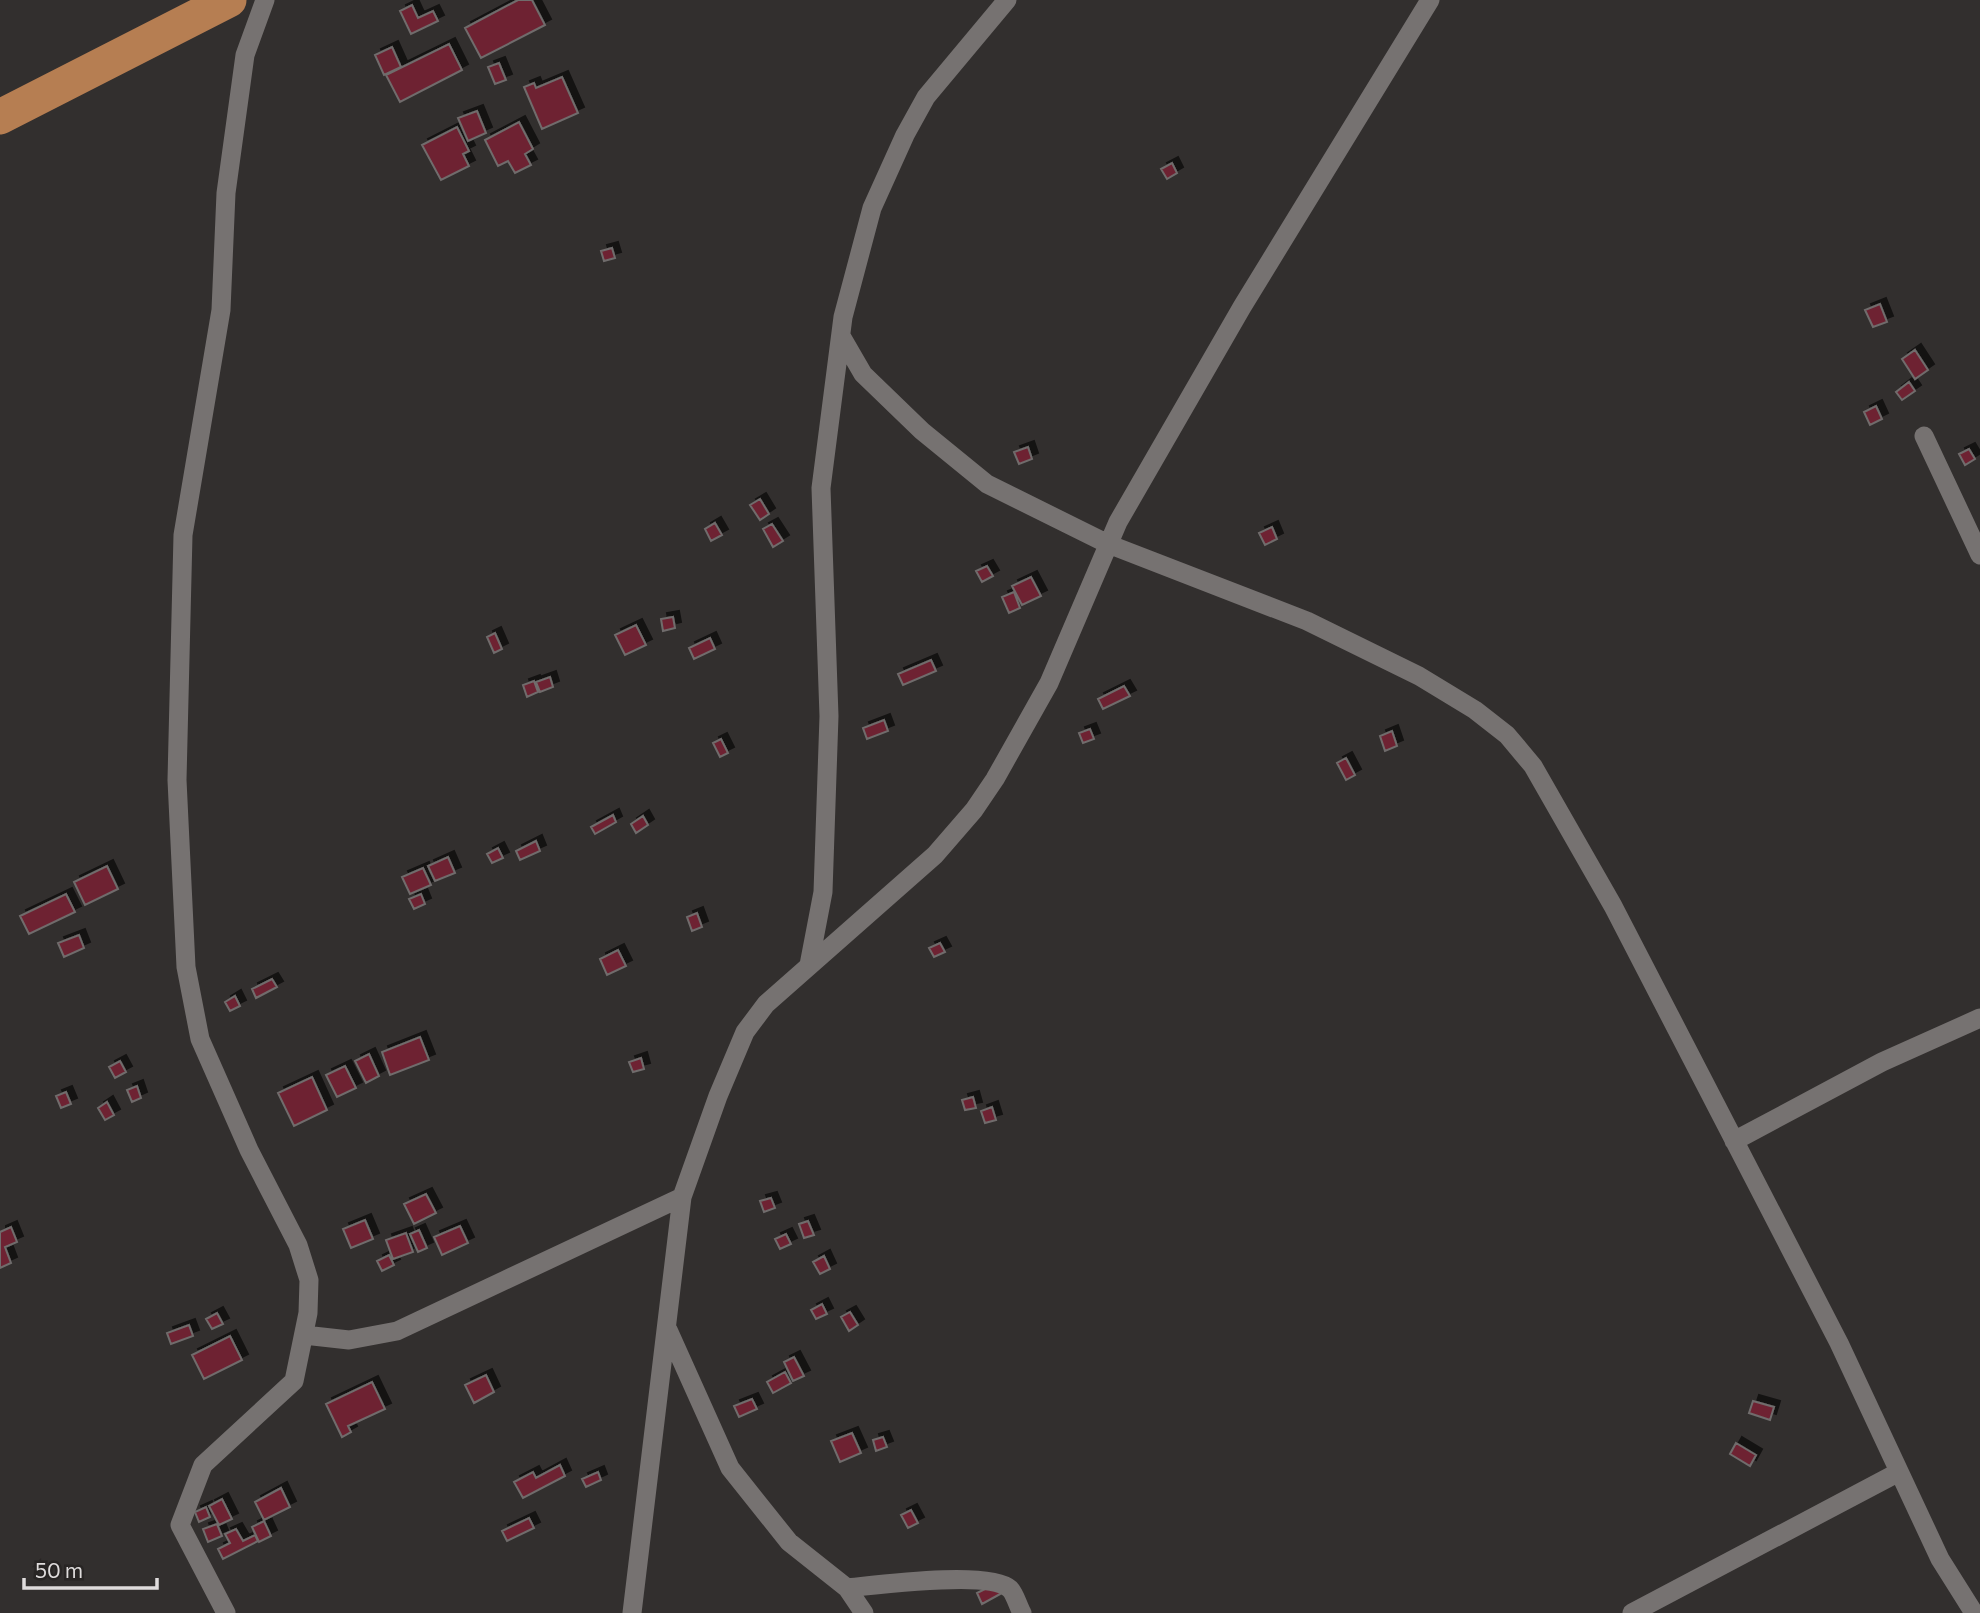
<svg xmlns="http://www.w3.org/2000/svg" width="1980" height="1613" viewBox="0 0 1980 1613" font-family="Commissioner,sans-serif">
<defs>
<filter id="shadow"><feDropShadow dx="6" dy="-6" stdDeviation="0" flood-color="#0009"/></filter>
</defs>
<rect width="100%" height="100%" fill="#322f2e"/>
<path fill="#6e2433" stroke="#706c6c" stroke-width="2" filter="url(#shadow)" d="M518,0H532L545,25L481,58L465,28Z
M412,5L418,18L433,11L438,21L411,34L400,11Z
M449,44L462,70L400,102L386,75Z
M392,47L401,67L384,75L375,55Z
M499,63L506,80L495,84L488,67Z
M562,77L578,113L542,129L524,87L534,83L536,88Z
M477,111L486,133L468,141L458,118Z
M519,122L533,149L525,154L531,165L515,173L508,161L498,166L485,140Z
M457,127L469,151L463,154L469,166L441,180L422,145Z
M1172,163L1177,173L1167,179L1161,169Z
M612,248L615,258L604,261L601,251Z
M1880,304L1887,322L1873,327L1865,310Z
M1915,350L1928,370L1915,379L1902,359Z
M1909,382L1915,391L1902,400L1896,392Z
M1876,406L1882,419L1870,425L1864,412Z
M1028,447L1032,459L1019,464L1014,452Z
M1969,449L1975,459L1965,465L1959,454Z
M760,499L769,514L760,520L750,505Z
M715,523L722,535L711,541L705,529Z
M772,524L783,541L773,547L763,529Z
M1272,527L1277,539L1265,545L1259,533Z
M987,566L993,576L982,582L976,571Z
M1031,577L1041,596L1022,605L1012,586Z
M1014,592L1020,608L1009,613L1002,597Z
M673,617L675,628L663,631L661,619Z
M636,625L646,645L625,655L615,635Z
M495,633L502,649L494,653L487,637Z
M710,638L715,649L694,659L689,648Z
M931,660L936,671L903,685L898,674Z
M550,677L553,687L540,692L536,682Z
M534,681L538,692L527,697L523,685Z
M1124,686L1130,696L1103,709L1098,699Z
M884,720L888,731L867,739L863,728Z
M1090,729L1094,739L1083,743L1079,733Z
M1392,731L1397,746L1385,751L1380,736Z
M721,739L728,753L720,757L713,743Z
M1346,758L1355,775L1346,780L1337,763Z
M613,815L616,822L595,834L591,827Z
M643,816L648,825L636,833L631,824Z
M536,841L540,851L520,860L516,851Z
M498,848L503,858L492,863L487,854Z
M448,857L455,873L435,881L428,866Z
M107,866L118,889L85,905L74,882Z
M423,868L431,885L410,894L402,877Z
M66,894L75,912L29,934L20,916Z
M421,894L425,904L414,909L409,899Z
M697,913L702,927L692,931L687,917Z
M79,935L84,948L64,957L58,943Z
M940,943L945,952L934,957L929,948Z
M618,950L626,966L607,975L600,959Z
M272,979L277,987L256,998L252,989Z
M235,996L240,1006L230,1011L225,1002Z
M420,1037L429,1060L390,1075L382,1052Z
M369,1054L379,1076L366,1083L355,1061Z
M641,1058L644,1069L633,1072L629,1062Z
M120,1061L126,1072L115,1078L109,1067Z
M345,1066L356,1088L337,1097L326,1075Z
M312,1077L327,1110L294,1126L278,1093Z
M137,1086L141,1098L132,1102L127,1090Z
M66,1092L71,1104L61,1108L56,1096Z
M973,1097L976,1108L965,1110L962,1100Z
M107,1102L114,1115L105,1120L98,1108Z
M992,1107L996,1120L985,1123L981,1111Z
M426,1194L436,1213L414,1224L404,1204Z
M771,1198L775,1208L764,1212L760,1201Z
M365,1220L373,1239L351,1248L343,1229Z
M808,1221L814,1235L804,1238L799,1224Z
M460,1226L468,1243L442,1255L434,1237Z
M11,1227L17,1242L5,1247L11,1263L0,1268V1232Z
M419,1230L427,1248L418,1252L410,1234Z
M406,1233L413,1252L393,1259L386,1240Z
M786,1234L791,1244L780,1249L775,1239Z
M389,1255L394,1265L382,1271L377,1261Z
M824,1256L830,1269L820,1274L813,1262Z
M822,1304L827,1314L816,1319L811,1310Z
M850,1312L858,1325L849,1331L841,1317Z
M217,1313L223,1324L212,1329L206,1319Z
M189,1325L193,1336L171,1344L167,1333Z
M230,1336L242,1360L204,1379L192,1355Z
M794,1357L804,1376L793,1381L784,1362Z
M785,1372L791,1383L773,1393L767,1382Z
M486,1375L494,1392L474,1403L465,1385Z
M372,1382L385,1409L348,1426L351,1432L342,1437L326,1404Z
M752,1399L757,1409L739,1417L734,1406Z
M1753,1401L1774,1407L1770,1420L1749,1413Z
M852,1433L861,1453L840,1462L831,1441Z
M883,1437L887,1447L876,1451L873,1440Z
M1736,1443L1756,1455L1750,1466L1730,1454Z
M560,1465L565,1476L523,1498L514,1482L533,1472L536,1478Z
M598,1472L601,1480L586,1487L582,1479Z
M281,1488L290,1507L264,1520L255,1502Z
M222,1499L232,1519L219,1525L209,1506Z
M206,1507L210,1517L199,1522L195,1512Z
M911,1510L918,1523L908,1528L901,1515Z
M529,1518L534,1528L507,1541L502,1531Z
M264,1521L271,1536L259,1542L252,1527Z
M217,1524L222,1536L208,1542L203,1529Z
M236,1529L243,1541L255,1535L258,1541L223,1559L218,1549L230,1543L225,1534Z
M997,1583L1002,1593L982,1604L977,1593Z"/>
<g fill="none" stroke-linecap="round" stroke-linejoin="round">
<path stroke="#767271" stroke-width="19" d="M841,336L863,374L922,431L987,484L1108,544L1307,621L1419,676L1475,710L1507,735L1533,766L1613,906L1839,1343L1940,1559L1974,1613
M1924,436L1980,555
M809,965L823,892L829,716L821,488L843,317L872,208L905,135L926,97L1007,0
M1734,1141L1882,1062L1980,1018
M668,1330L730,1468L789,1542L847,1588L864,1613
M304,1335L349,1340L397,1331L682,1197
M847,1588C877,1585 990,1570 1010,1589C1015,1594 1018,1606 1022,1613
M226,1613L180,1525L203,1465L294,1381L308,1313L309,1280L298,1245L249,1150L200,1039L186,967L177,780L183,535L221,310L226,193L245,55L265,0
M632,1613L682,1197L718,1096L745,1032L766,1004L935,855L974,810L995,779L1049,683L1118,522L1242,307L1430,0
M1632,1613L1899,1472"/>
<path stroke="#b67e52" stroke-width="35" d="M0,117L229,0"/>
</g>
<path d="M24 1578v10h133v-10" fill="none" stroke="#dfdcdc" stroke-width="3.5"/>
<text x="35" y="1578" font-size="21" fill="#dfdcdc" stroke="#282524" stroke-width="5" paint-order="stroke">50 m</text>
</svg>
